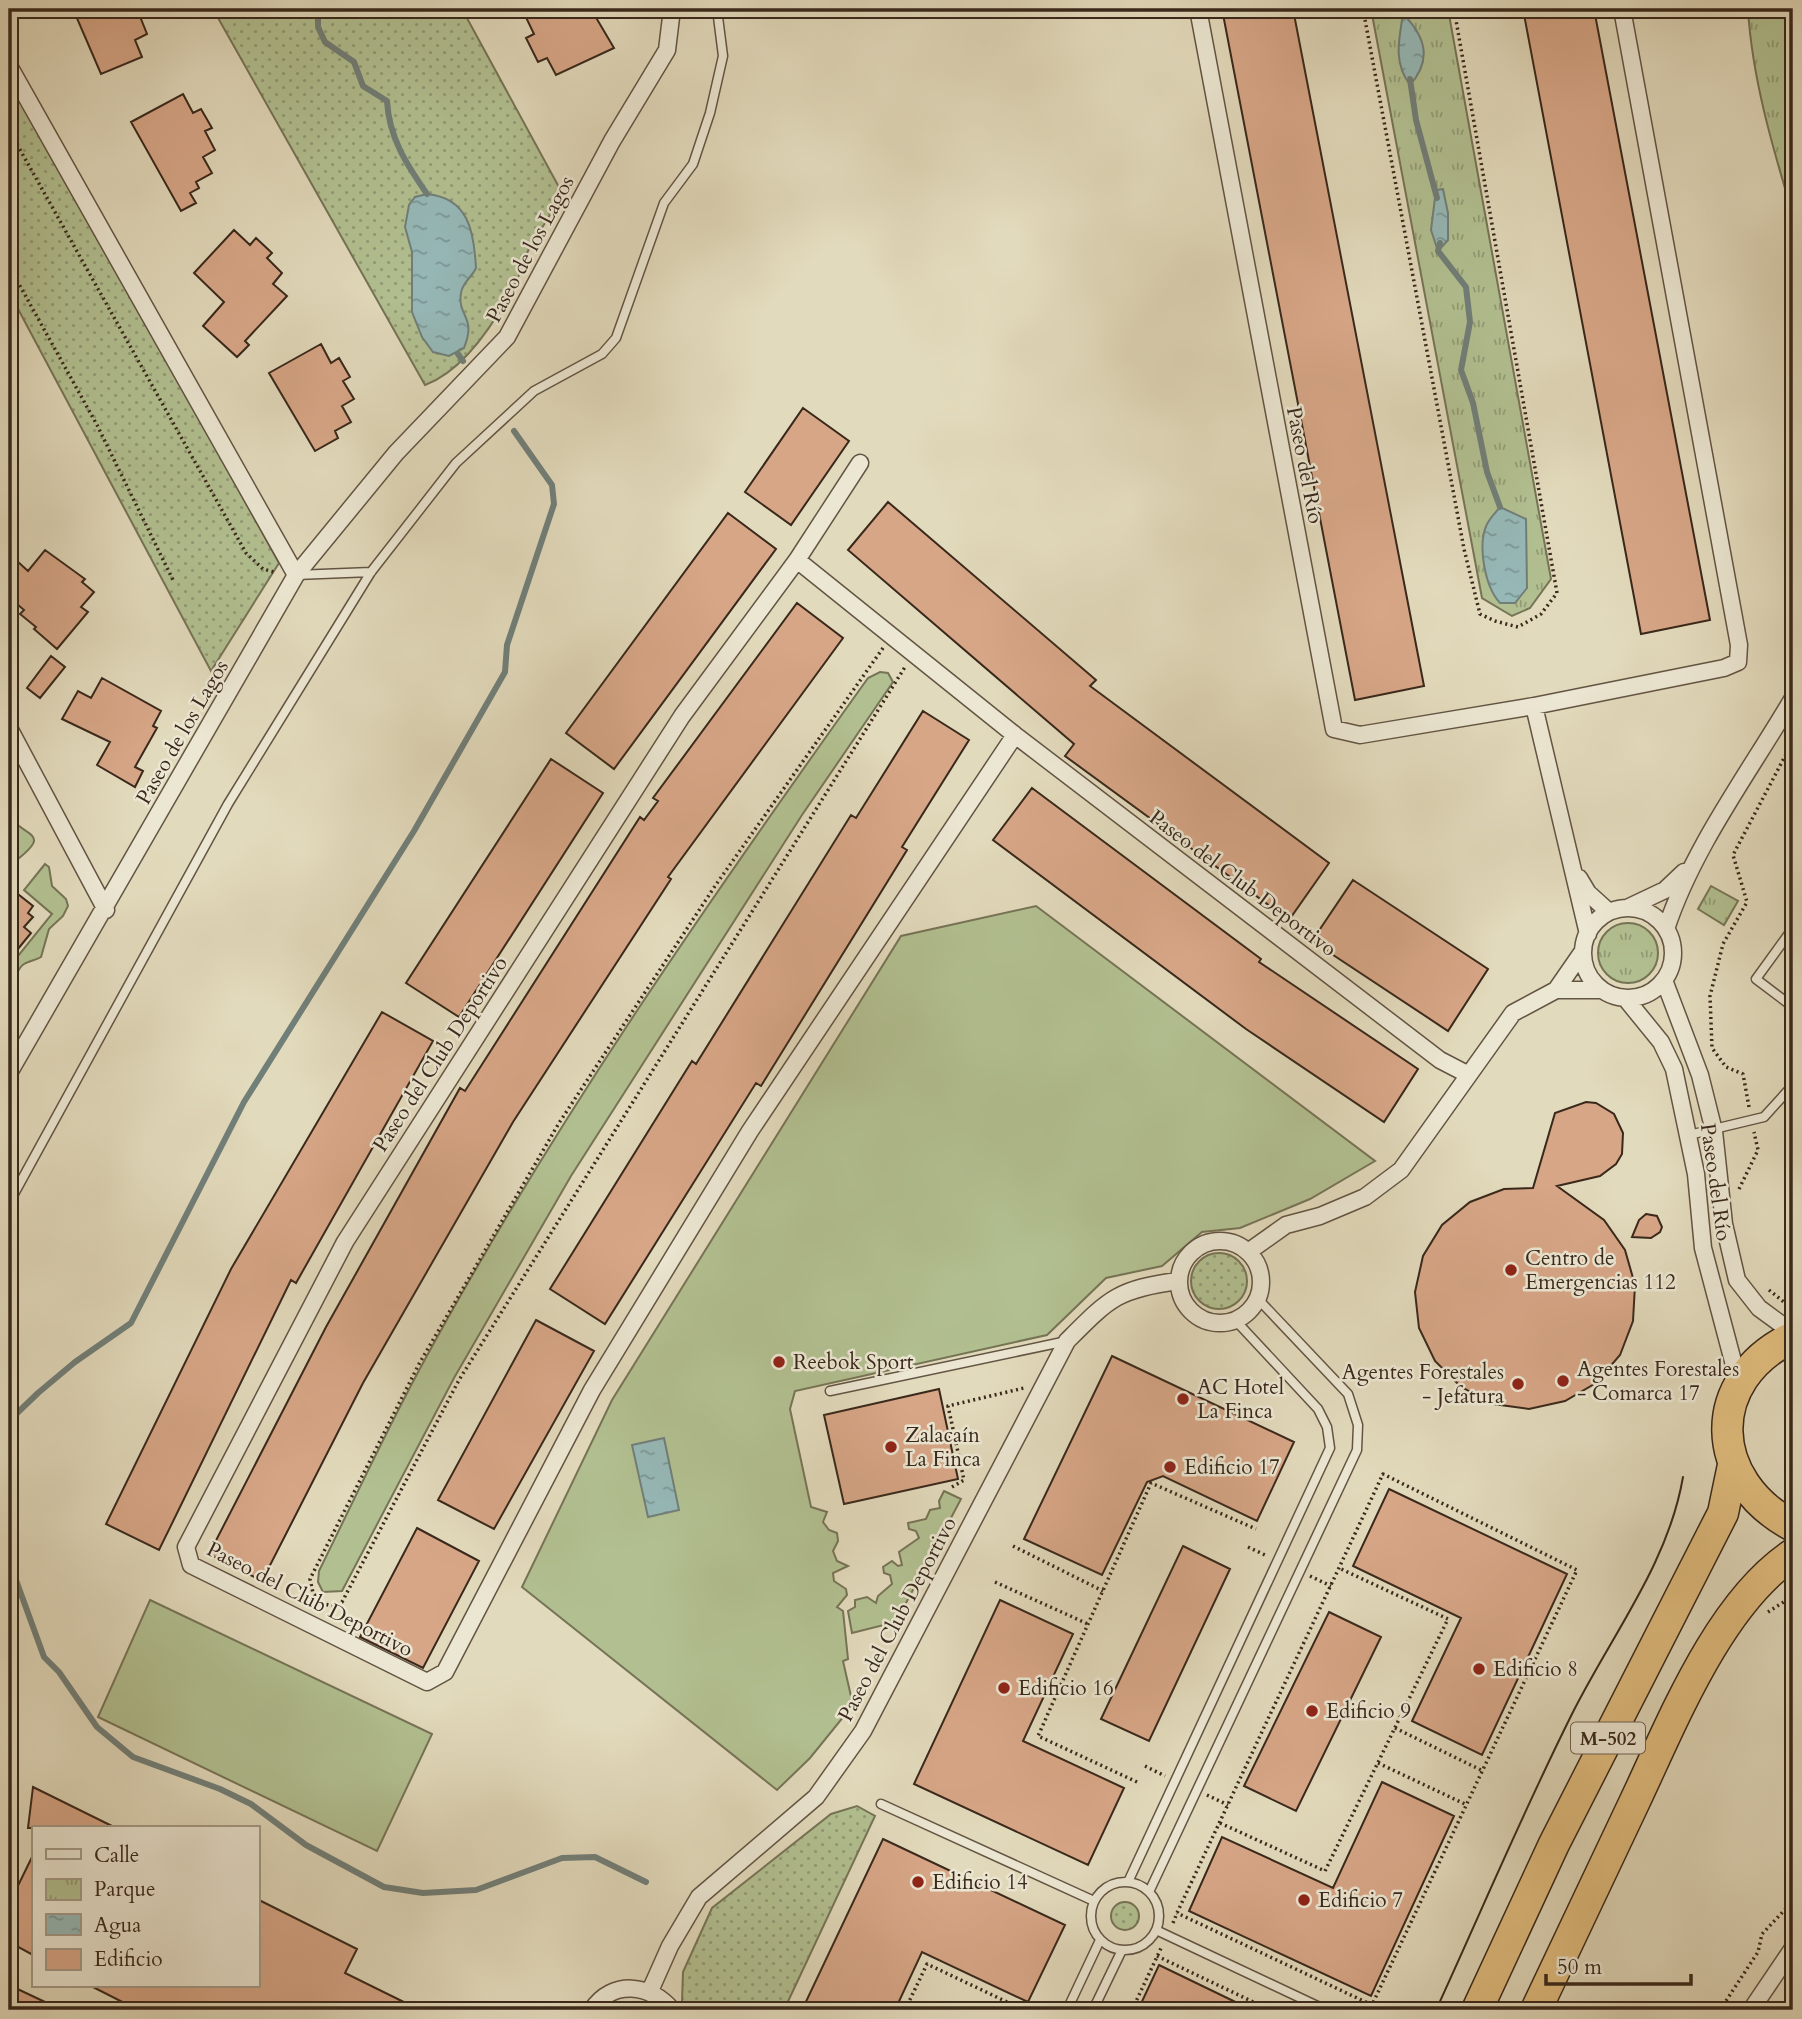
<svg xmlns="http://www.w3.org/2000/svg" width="1802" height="2019" viewBox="0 0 1802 2019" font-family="Cardo,serif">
<defs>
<pattern id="park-tufts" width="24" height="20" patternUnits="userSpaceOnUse" patternTransform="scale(1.75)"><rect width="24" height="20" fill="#b2c091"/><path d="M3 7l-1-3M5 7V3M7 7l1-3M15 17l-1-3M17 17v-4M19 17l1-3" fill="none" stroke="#929c76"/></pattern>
<pattern id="garden-dots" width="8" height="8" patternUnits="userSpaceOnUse" patternTransform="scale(1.75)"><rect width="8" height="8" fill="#b2c091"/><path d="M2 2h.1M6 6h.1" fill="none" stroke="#929c76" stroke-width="1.8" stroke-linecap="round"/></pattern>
<pattern id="water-ripples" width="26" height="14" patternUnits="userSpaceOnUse" patternTransform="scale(1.75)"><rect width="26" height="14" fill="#96b9b8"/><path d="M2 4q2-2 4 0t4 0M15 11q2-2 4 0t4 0" fill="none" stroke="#7b9695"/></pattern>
</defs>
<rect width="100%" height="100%" fill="#e2dabc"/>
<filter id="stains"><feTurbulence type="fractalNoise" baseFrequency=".00286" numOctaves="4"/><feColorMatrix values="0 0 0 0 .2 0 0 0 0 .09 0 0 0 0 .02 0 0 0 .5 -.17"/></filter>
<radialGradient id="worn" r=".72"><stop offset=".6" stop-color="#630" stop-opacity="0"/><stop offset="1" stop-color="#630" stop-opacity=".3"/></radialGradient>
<path fill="#b2c091" stroke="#767456" stroke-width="2" d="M880,672L888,673L893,682L802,815L571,1176L454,1378L342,1591L323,1592L318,1582L319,1571C353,1502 386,1431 423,1363C553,1124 710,899 868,678Z
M9,793L13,801V821C30,837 48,835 18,859L9,858Z
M45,864L49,867L52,886L66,899L68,906L63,916L49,929L41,957C36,960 29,961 24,964C10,974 20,996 9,1008V967L52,914L24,890Z
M1036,906L1375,1161L1310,1199L1240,1228L1202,1232L1162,1266L1106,1278L1047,1335L795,1391L790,1409L811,1507L827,1512L823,1522L829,1530L837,1533L838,1541L833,1551L837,1561L848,1566L833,1573L834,1581L846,1589L847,1595L837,1607L843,1611L848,1659L843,1661L853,1705L810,1758L777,1790L522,1587L612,1400L901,936Z
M944,1491L961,1499L896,1622L852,1633L848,1611L855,1607V1600L867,1597L876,1603L878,1596L892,1584L890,1575L884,1573L883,1567L892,1561L898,1566L902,1565L899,1552L919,1538L916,1531L909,1529L908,1523L926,1519L930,1510L940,1508L939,1501Z
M150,1600L432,1734L377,1851L98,1717Z"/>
<path fill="url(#park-tufts)" stroke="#767456" stroke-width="2" d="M1371,9H1448L1551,579L1530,608L1512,616L1482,598Z
M1748,9H1793V215C1773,149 1752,78 1748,9Z
M1711,886L1738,901L1724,925L1698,909Z
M1598 953a30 30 0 1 1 60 0a30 30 0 1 1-60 0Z"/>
<path fill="url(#garden-dots)" stroke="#767456" stroke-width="2" d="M213,9H462L560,189C556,213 538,230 528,251C523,261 521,272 516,282C497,319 465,370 425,385Z
M9,74L279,563L211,671L9,292Z
M1191 1281a28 28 0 1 1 56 0a28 28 0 1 1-56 0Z
M857,1806L875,1816L784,2010H687L682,2002L683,1972L712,1908L831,1814Z
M1111 1916a14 14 0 1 1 28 0a14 14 0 1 1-28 0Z"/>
<path fill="url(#water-ripples)" stroke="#717f79" stroke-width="2" d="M1403,14C1426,37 1432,60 1410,85C1393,62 1399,40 1403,14Z
M1443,189L1448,213V240L1438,251L1431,230L1436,190Z
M427,194C469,198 474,232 476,268C472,277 462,283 461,293C457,317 477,316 464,348L449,356L433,352L422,337L412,312V252L405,227L409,205L415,197Z
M1500,507L1526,519L1527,588L1515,603H1500C1485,587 1477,545 1487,524C1490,518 1496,512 1500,507Z
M664,1438L679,1510L648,1517L632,1445Z"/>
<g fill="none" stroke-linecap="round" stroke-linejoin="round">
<path stroke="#717f79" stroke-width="6" d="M318,9V27L325,42L354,62L363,86L387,101C389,138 407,165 427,194
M1410,79L1416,120L1437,198
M1440,243L1438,251L1466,287L1470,322L1461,370L1473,403L1487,472L1500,507
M458,354L463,361
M9,1429L13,1417L38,1393L75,1362L131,1323L244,1102L414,831L505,672L507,645L554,504L552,485L514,431
M9,1561L44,1657L59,1672L97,1727L133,1757L220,1789L251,1804L306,1845L384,1887L423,1893L476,1890L562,1858L595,1857L646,1882"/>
</g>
<path fill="#d7a687" stroke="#39281b" stroke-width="2" d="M73,9H137L147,34L135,40L142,57L101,74Z
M522,9H591L614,48L556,75L547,58L538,62L526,38L534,34Z
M1222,9H1293L1424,686L1355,700Z
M1523,9H1594L1710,620L1641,634Z
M183,94L193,113L201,109L212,128L205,131L215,150L203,157L212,173L196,182L199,188L190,193L196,203L181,211L131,122Z
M234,230L250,245L256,238L272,253L267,258L282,273L273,284L287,296L245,341L249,345L237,357L203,326L224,302L194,273Z
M321,344L331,363L339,358L350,377L343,381L354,399L342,406L351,422L335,431L338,438L315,451L269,373Z
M803,408L849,441L791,525L745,492Z
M888,502L1096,680L1090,686L1329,863L1289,920L1065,756L1074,744L848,550Z
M728,513L776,549L614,769L566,733Z
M45,550L85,579L82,582L94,592L81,607L88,612L57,649L34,629L36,627L20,614L24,610L9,597V571L17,561L28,571Z
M797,603L843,638L668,877L671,879L513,1122L363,1383L262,1581L209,1554L326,1327L460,1088L465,1091L640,817L644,820L658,801L653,798Z
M51,656L65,667L40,698L27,688Z
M102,678L161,711L153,726L157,728L135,767L143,771L135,787L97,765L110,742L62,719L78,691L91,698Z
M923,711L969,740L902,847L907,850L761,1086L756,1083L605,1324L550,1289L692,1061L696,1064L851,815L856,818Z
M551,759L603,793L459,1017L406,983Z
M1032,788L1261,959L1259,962L1418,1069L1384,1122L1246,1029L993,840Z
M1353,880L1488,969L1448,1031L1312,941Z
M9,887L33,906L28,913L33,917L24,927L31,933L9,960Z
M382,1012L433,1041L296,1283L291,1280L159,1550L106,1524L231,1269Z
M1586,1102L1596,1103L1614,1114L1623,1133L1622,1154L1616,1164L1600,1176L1557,1186L1604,1220L1625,1250L1635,1285L1633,1321L1620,1355L1596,1383L1565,1401L1529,1409L1493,1404L1461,1387L1435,1361L1419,1328L1415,1292L1423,1256L1442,1225L1470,1202L1504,1189L1533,1188L1555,1113Z
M1646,1214L1657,1216L1662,1227L1660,1232L1651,1238L1632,1237L1639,1220Z
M536,1320L594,1351L494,1529L438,1500Z
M1112,1356L1294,1442L1257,1521L1163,1476L1147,1482L1102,1575L1024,1539Z
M939,1389L958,1479L844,1504L824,1415Z
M1389,1489L1567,1574L1482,1755L1412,1721L1461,1618L1353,1566Z
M417,1528L479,1561L423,1668L360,1637Z
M1183,1546L1230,1569L1149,1741L1101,1719Z
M1000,1600L1073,1634L1023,1741L1124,1788L1088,1865L914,1784Z
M1329,1612L1381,1637L1296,1811L1244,1786Z
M1382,1782L1454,1816L1371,1996L1189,1911L1222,1837L1333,1888Z
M33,1787L116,1828H28Z
M883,1839L1065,1925L1028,2002L922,1952L895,2010H802Z
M33,1855V1955L9,1942V1904Z
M257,1899L357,1949L345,1973L420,2010H138L91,1986H257Z
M1159,1965L1252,2010H1138Z
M9,1985L62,2010H9Z"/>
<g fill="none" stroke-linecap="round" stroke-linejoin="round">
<defs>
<path id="lane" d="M296,575L371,572
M1793,928L1756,979L1793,1007
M1689,1135L1764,1117L1793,1085
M9,1203L228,804L371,572L456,463L534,391L602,354L616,338L664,203L693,164L710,113L723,56L717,9
M830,1391L1067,1341
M881,1804L1094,1901
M1128,1882L1330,1448L1327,1427L1318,1409L1236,1321
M1091 1916a34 34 0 1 1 68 0a34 34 0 1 1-68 0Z
M1149,1892L1357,1450L1358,1425L1348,1394L1258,1299
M1156,1930L1326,2010
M1067,2010L1100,1940
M1093,2010L1122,1950"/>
<path id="street" d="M1198,9L1334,729L1360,735L1534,706L1724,668L1738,662L1739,645L1622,9
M9,66L296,575
M860,463L797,560L682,716L345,1242L186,1547L191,1565L427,1682L445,1672L592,1390L750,1131L1015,735
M797,560L1015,735L1440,1060L1467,1074
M1534,706L1588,934
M9,728L106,910
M1579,878L1588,893L1609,912
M1627,908L1665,890L1684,872
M1583 953a45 45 0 1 1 90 0a45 45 0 1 1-90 0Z
M1666,929C1693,847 1749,773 1793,698
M1664,980L1700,1075L1714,1131L1724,1224L1737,1280L1759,1308L1793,1333
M1556,990L1583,951
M1626,999L1661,1042L1674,1069L1696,1174L1703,1248L1739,1384
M9,1073L296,575L396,453L507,337L612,141L667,50L672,9
M1179 1282a41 41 0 1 1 82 0a41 41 0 1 1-82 0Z
M1248,1252L1286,1225L1320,1216L1365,1197L1401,1170L1513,1013L1556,990H1602
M650,1991L670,1946L699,1897L816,1797L863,1731L1067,1341C1109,1299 1117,1289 1178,1281
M592,2010C612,1979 651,1984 672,2010
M1751,2010L1793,1948"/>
<path id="highway" d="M1793,1337C1703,1380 1708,1481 1793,1526
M1477,2010L1554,1844L1723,1513L1733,1465
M1536,2010C1569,1941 1602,1872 1634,1803C1672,1723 1718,1604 1793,1554"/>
</defs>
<use href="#lane" stroke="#635443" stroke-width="11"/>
<use href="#street" stroke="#635443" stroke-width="19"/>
<use href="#highway" stroke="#39281b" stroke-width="33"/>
<path stroke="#39281b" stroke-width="3.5" stroke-dasharray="2 3.5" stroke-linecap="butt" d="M1363,9L1464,549L1480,614L1495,621L1518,627L1541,614L1557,593L1454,9
M9,130L246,553L263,569L274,572
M9,266L97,425L174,582
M883,648L715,886L559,1123L419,1364L310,1579L313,1593L321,1603L332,1606L342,1602L459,1380L905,667
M1749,1107L1743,1074L1726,1067L1712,1048L1710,996L1723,944L1747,902L1733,855L1793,741
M1739,1189L1758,1150L1754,1132
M1769,1290L1785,1303L1793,1305
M952,1487L964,1480L948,1406L1024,1388
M1013,1546L1103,1591
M1248,1547L1265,1555
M1310,1576L1331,1586
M995,1582L1088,1624
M1768,1612L1793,1596
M1395,1728L1483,1771
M1378,1763L1467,1805
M1145,1766L1165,1776
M1137,1782L1038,1736L1151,1483L1256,1529
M1207,1795L1228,1805
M1220,1823L1325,1871L1448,1619L1339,1568
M1173,1923L1177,1913L1383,1474L1577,1570L1372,2005L1177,1913
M1157,1956L1270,2010
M905,2010L927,1964L1024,2010
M1132,2010L1162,1946
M1720,2010L1758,1952L1762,1934L1793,1901"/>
<use href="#lane" stroke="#ece7d3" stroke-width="8"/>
<use href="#street" stroke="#ece7d3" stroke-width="16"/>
<use href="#highway" stroke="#e1bd7e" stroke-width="30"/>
<path stroke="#39281b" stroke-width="2" d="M1436,2010C1481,1912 1523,1812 1571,1716C1610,1637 1668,1565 1683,1477"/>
</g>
<g fill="#8f2418" stroke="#ece7d3" stroke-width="2.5">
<circle cx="1511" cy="1270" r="7"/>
<circle cx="779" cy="1362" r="7"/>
<circle cx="1563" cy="1381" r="7"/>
<circle cx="1518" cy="1384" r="7"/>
<circle cx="1183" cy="1399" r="7"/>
<circle cx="891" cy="1447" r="7"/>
<circle cx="1170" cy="1467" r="7"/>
<circle cx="1479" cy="1669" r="7"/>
<circle cx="1004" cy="1688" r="7"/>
<circle cx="1312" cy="1711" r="7"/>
<circle cx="918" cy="1882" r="7"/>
<circle cx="1304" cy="1900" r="7"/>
</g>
<g text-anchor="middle" stroke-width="5" stroke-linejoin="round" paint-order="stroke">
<rect fill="#ece7d3" stroke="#6f6152" stroke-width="2" x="1571" y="1722.5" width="74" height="31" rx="5"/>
<g font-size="19" font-weight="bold" fill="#39281b">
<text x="1608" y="1745">M-502</text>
</g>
<g font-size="21" fill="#39281b" stroke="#ece7d3">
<text transform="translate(530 249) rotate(-62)" y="7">Paseo de los Lagos</text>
<text transform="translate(1305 465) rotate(79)" y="7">Paseo del Río</text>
<text transform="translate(182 732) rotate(-60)" y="7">Paseo de los Lagos</text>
<text transform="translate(1243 883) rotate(37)" y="7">Paseo del Club Deportivo</text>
<text transform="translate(440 1054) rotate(-57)" y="7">Paseo del Club Deportivo</text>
<text transform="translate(1716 1182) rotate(82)" y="7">Paseo del Río</text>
<text transform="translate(310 1599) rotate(27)" y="7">Paseo del Club Deportivo</text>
<text transform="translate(897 1619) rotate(-62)" y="7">Paseo del Club Deportivo</text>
</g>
<g font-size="21" fill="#39281b" stroke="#ece7d3" text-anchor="start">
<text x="1525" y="1265">Centro de<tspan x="1525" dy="24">Emergencias 112</tspan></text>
<text x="793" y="1369">Reebok Sport</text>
<text x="1577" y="1376">Agentes Forestales<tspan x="1577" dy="24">- Comarca 17</tspan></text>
<text x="1504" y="1379" text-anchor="end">Agentes Forestales<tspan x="1504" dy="24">- Jefatura</tspan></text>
<text x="1197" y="1394">AC Hotel<tspan x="1197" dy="24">La Finca</tspan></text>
<text x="905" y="1442">Zalacaín<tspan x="905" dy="24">La Finca</tspan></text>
<text x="1184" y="1474">Edificio 17</text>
<text x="1493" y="1676">Edificio 8</text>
<text x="1018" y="1695">Edificio 16</text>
<text x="1326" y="1718">Edificio 9</text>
<text x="932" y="1889">Edificio 14</text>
<text x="1318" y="1907">Edificio 7</text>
</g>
</g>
<rect width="1802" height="2019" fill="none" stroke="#e2dabc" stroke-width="35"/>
<rect x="10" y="10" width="1781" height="1998" fill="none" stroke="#39281b" stroke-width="3.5"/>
<rect x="18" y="18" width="1767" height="1984" fill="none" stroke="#39281b" stroke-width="2"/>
<rect x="32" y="1826" width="228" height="161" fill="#ece7d3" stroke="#a49b89" stroke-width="2"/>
<rect x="46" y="1849" width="35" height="10" fill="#ece7d3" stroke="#a49b89" stroke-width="2"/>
<text x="94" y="1862" font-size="21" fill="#39281b">Calle</text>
<rect x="46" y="1879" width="35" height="21" fill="url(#park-tufts)" stroke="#a49b89" stroke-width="2"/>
<text x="94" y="1896" font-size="21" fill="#39281b">Parque</text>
<rect x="46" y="1914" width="35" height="21" fill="url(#water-ripples)" stroke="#a49b89" stroke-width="2"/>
<text x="94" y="1932" font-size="21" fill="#39281b">Agua</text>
<rect x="46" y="1949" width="35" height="21" fill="#d7a687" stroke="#a49b89" stroke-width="2"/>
<text x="94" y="1966" font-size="21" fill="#39281b">Edificio</text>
<path d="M1546 1974v10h145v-10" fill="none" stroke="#39281b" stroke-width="3.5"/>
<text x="1557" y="1974" font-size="21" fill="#39281b" stroke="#ece7d3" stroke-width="5" paint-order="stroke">50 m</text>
<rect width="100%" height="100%" filter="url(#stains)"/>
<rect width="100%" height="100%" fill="url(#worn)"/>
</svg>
